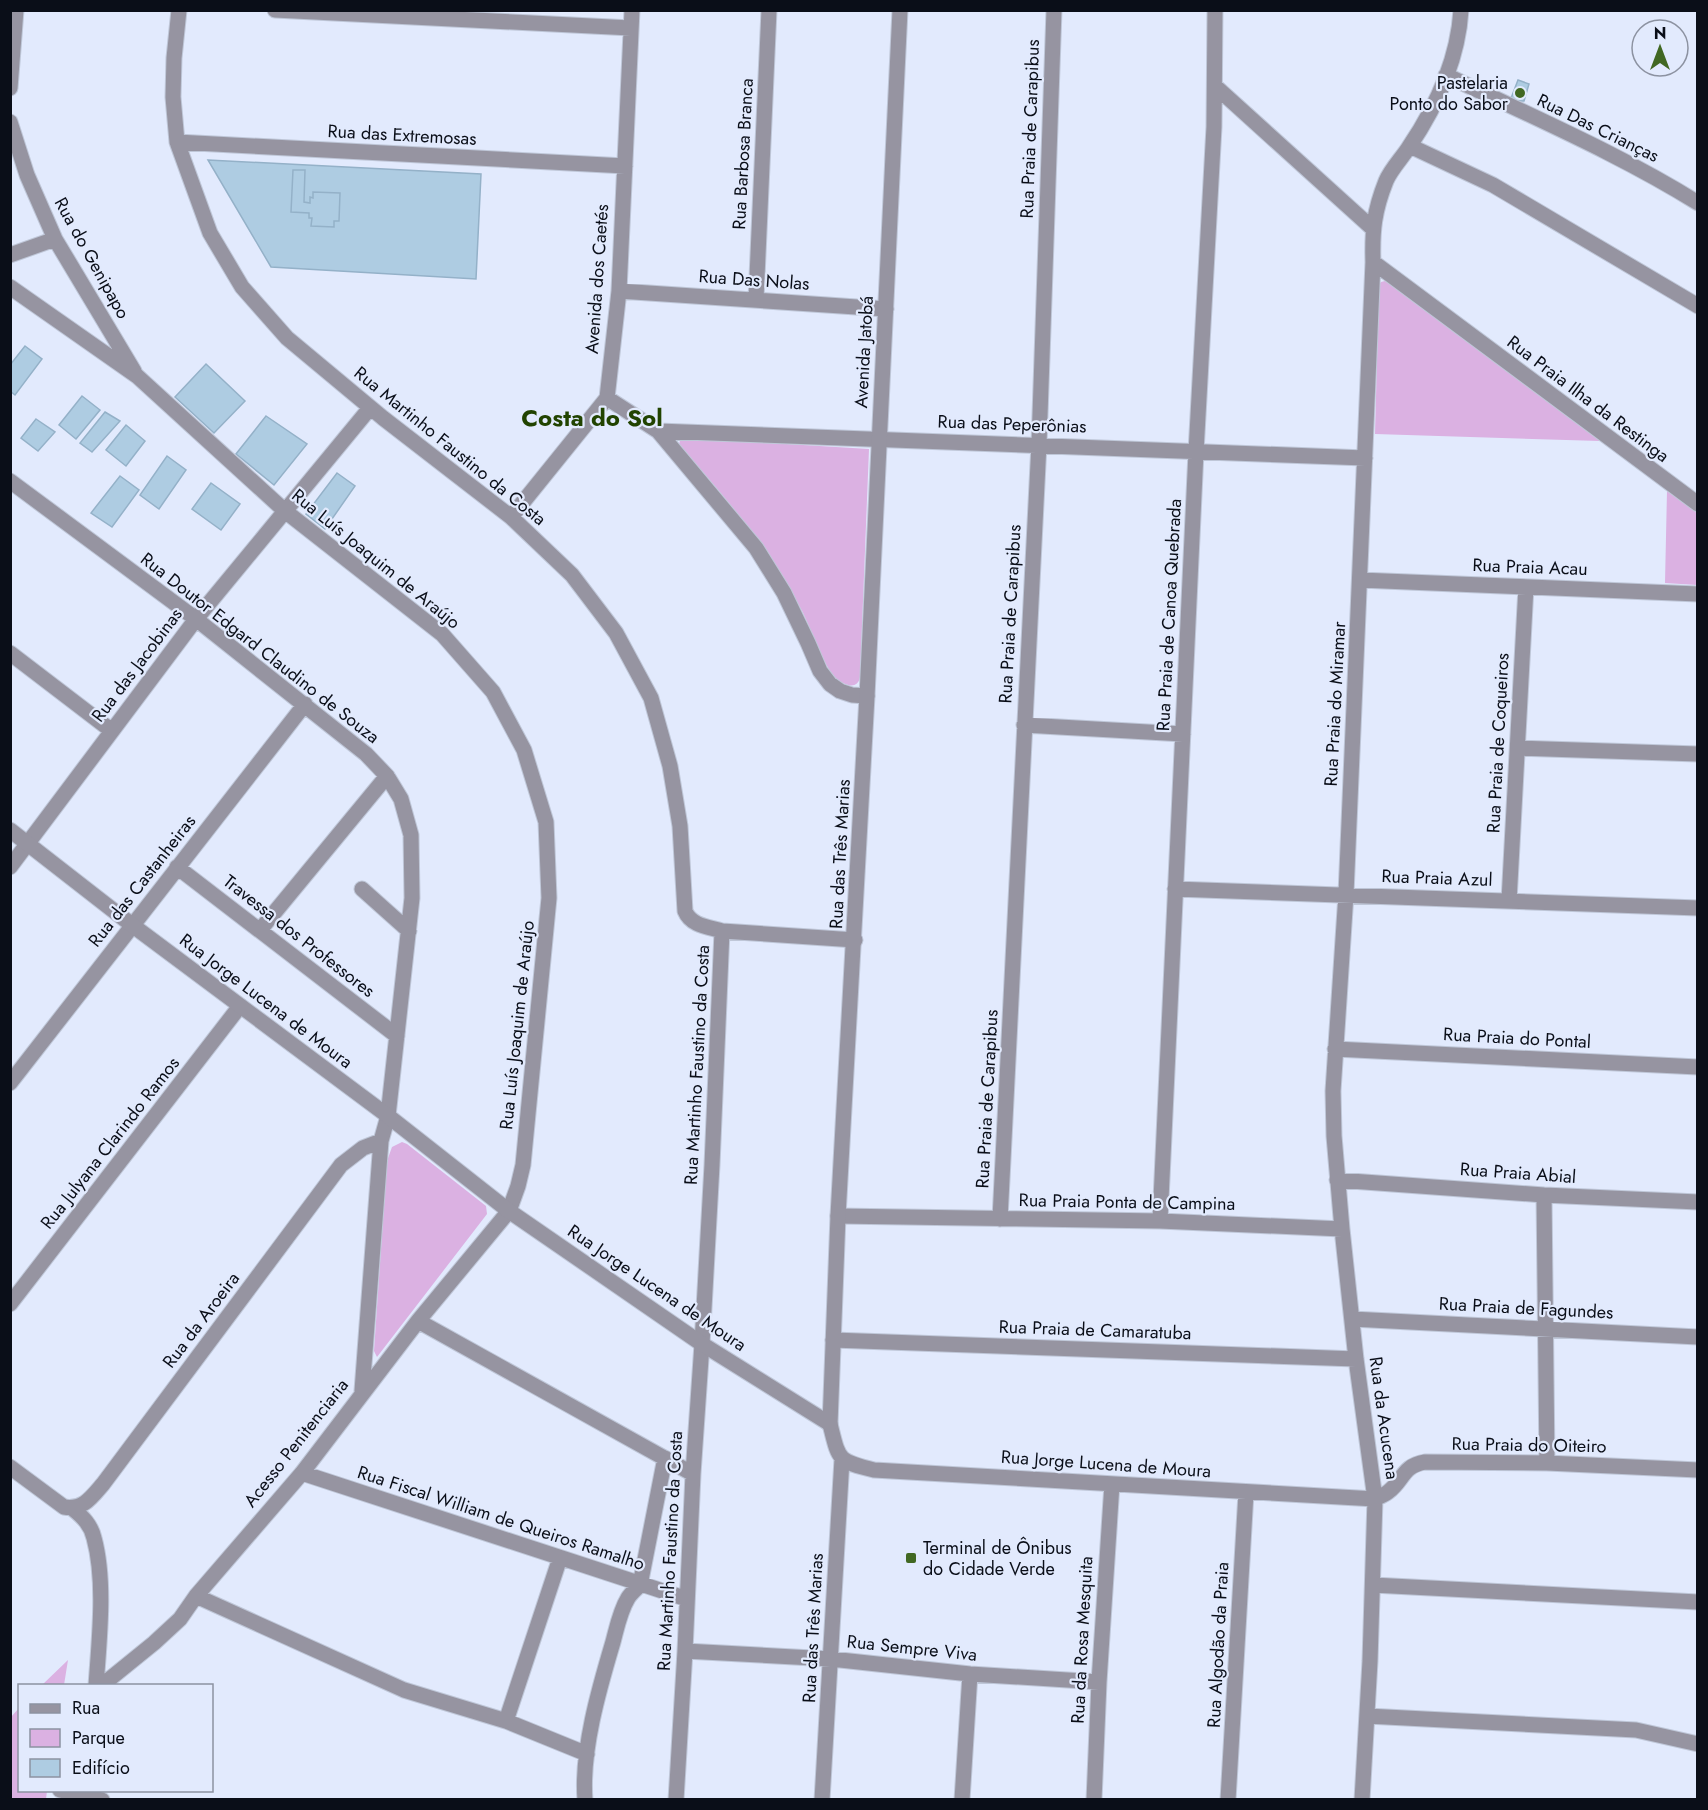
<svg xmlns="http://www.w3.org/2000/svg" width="1708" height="1810" viewBox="0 0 1708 1810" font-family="Jost,sans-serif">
<rect width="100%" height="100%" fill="#e2eafd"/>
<path fill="#dbb1e2" d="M1385,281L1388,283L1600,441L1375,434L1379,285L1381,282Z
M686,438L869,449L860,677C858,689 847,686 839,681C826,674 810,625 801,609C768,548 725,496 679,445L680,440Z
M1667,491L1697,513V585L1665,583Z
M402,1142L407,1144L486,1206L487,1214L377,1357L374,1351L387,1161L392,1147Z
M68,1660L64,1685H42Z
M19,1708L20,1790L47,1791L46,1799H11V1717Z"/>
<path fill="#aecce2" stroke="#94b1c8" stroke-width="1.5" d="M1518,80L1529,84L1524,101H1510Z
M208,160L481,174L476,279L271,267Z
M293,170H305L304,202L310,203V197L313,198V192L340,193L339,221H334V227L311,226L312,218H309V213L291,212Z
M25,346L42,359L15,395L10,391V365Z
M206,364L245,401L214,433L175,397Z
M82,396L100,410L76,439L59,425Z
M105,412L120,421L92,452L80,443Z
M266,416L307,444L274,485L236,454Z
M36,419L55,432L38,451L21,438Z
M126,425L145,441L126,466L106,450Z
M167,456L186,470L159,509L140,495Z
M337,473L355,486L325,529L306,514Z
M120,476L139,490L112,527L91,513Z
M211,483L240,504L221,530L192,509Z"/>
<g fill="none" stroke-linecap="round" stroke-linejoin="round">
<defs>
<path id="minor" d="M179,10L174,58L173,97L177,142L210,233L242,287L287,338L383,418L511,517L572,575L616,633L651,698L670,766L680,826L685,911C691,926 709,927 722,931L712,1165L702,1344L693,1474L685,1651L676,1800
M275,10L631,28
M1446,75C1530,116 1618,153 1698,203
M1215,86L1372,228
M10,88L16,10
M10,122L27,175L55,239L134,371
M177,142L625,166
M1410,146L1493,185L1698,306
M10,255L55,239
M1373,262L1698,504
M10,287L137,376L285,511L442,634L493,692L524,750L546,822L549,898L523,1165L518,1186L509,1211L418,1321L302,1473L196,1596L180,1619L154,1643L101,1686
M619,291L886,309
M756,299L769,10
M607,398L658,431L756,548L784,593L808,643L820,671L830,684L840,691L852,695L867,696
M658,431L1365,458
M10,481L196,619L366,754L387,776L401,799L411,835L412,898L388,1116L381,1141L362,1391
M511,517L607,398L619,291L632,10
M1360,580L1698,594
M10,653L112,731
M1024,725L1183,734
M1518,748L1698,754
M10,867L196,619L370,408
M177,867L397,1036
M362,889L409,931
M1175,889L1698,908
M1509,901L1526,587
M260,930L387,776
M722,931L855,940
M1335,1049L1698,1067
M10,1083L305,704
M1337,1180L1544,1195L1698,1202
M1544,1195L1547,1463
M838,1216L1160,1221L1342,1229
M1000,1219L1039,444L1054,10
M1160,1221L1196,452L1214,127L1215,10
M10,1304L240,1006
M1352,1319L1698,1337
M418,1321L693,1474
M833,1340L1356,1359
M830,1424C839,1460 837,1461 874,1470L1375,1499C1379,1497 1384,1495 1388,1492C1404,1480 1402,1466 1425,1462L1547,1463L1698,1470
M10,1467L64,1507C83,1510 91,1498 103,1484L341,1165L363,1148L381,1141
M302,1473L687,1599
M73,1509C83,1517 91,1525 94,1538C106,1582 99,1641 96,1686
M1373,1585L1698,1602
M196,1596L404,1690L506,1721L587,1754
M685,1651L831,1659L970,1674L1099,1682
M1367,1716L1636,1730L1698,1744
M506,1721L560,1558
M60,1790L102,1800
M585,1800C581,1751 599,1689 613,1642C617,1627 620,1611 628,1598C631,1593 636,1589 640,1585L665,1458
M822,1800L842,1459
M962,1800L970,1674
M1094,1800L1099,1682L1112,1484
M1228,1800L1246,1493
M1362,1800L1370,1661L1375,1499L1356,1359L1342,1229L1334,1136L1333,1091L1346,894L1373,262C1372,231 1374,211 1386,181C1391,169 1402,158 1409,147C1436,107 1458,59 1461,10"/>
<path id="tertiary" d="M10,830L132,925L388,1116L509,1211L702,1344L830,1424
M830,1424L838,1216L867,696L900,10"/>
</defs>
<use href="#minor" stroke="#bfc7d8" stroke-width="17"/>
<use href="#tertiary" stroke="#bfc7d8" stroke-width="17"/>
<use href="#minor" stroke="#9694a1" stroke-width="15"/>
<use href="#tertiary" stroke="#9694a1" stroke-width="15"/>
</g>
<g fill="#416822" stroke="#e2eafd" stroke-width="2">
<circle cx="1520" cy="93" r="6"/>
<rect x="905" y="1552" width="12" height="12" rx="3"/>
</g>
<g text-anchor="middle" stroke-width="4.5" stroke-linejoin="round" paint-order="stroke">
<g font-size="18" fill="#0a0e18" stroke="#e2eafd" text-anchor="end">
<text x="1508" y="89">Pastelaria<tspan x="1508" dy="21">Ponto do Sabor</tspan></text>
<text x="923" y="1554" text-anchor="start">Terminal de Ônibus<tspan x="923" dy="21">do Cidade Verde</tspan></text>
</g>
<g font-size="18" fill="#0a0e18" stroke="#e2eafd">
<text transform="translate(1598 128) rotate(26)" y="6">Rua Das Crianças</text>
<text transform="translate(1030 129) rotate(-88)" y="6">Rua Praia de Carapibus</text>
<text transform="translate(402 135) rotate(3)" y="6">Rua das Extremosas</text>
<text transform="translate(743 154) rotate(-87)" y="6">Rua Barbosa Branca</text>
<text transform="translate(92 258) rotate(61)" y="6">Rua do Genipapo</text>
<text transform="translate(597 279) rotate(-86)" y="6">Avenida dos Caetés</text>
<text transform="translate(754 280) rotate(4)" y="6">Rua Das Nolas</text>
<text transform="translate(864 352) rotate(-87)" y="6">Avenida Jatobá</text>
<text transform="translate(1588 399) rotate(37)" y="6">Rua Praia Ilha da Restinga</text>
<text transform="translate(1012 424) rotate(2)" y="6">Rua das Peperônias</text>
<text transform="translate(450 446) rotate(39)" y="6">Rua Martinho Faustino da Costa</text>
<text transform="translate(376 559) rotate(39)" y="6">Rua Luís Joaquim de Araújo</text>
<text transform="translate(1530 567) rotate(2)" y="6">Rua Praia Acau</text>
<text transform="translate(1010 614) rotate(-87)" y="6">Rua Praia de Carapibus</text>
<text transform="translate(1169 615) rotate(-87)" y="6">Rua Praia de Canoa Quebrada</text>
<text transform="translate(260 648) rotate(38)" y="6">Rua Doutor Edgard Claudino de Souza</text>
<text transform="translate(137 665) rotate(-53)" y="6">Rua das Jacobinas</text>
<text transform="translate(1335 704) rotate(-87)" y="6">Rua Praia do Miramar</text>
<text transform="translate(1498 743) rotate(-87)" y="6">Rua Praia de Coqueiros</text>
<text transform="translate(840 854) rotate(-87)" y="6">Rua das Três Marias</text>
<text transform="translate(1437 878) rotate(2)" y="6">Rua Praia Azul</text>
<text transform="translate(142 881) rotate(-52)" y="6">Rua das Castanheiras</text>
<text transform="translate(299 936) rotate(38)" y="6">Travessa dos Professores</text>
<text transform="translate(266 1001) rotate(37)" y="6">Rua Jorge Lucena de Moura</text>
<text transform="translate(517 1025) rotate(-84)" y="6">Rua Luís Joaquim de Araújo</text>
<text transform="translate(1517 1038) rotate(3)" y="6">Rua Praia do Pontal</text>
<text transform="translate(697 1065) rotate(-87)" y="6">Rua Martinho Faustino da Costa</text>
<text transform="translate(987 1099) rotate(-87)" y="6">Rua Praia de Carapibus</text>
<text transform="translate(110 1143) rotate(-52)" y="6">Rua Julyana Clarindo Ramos</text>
<text transform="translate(1518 1173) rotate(4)" y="6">Rua Praia Abial</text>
<text transform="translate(1127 1202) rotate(1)" y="6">Rua Praia Ponta de Campina</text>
<text transform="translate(657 1288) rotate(34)" y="6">Rua Jorge Lucena de Moura</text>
<text transform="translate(1526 1308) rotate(3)" y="6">Rua Praia de Fagundes</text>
<text transform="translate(201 1320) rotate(-53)" y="6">Rua da Aroeira</text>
<text transform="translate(1095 1330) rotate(2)" y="6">Rua Praia de Camaratuba</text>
<text transform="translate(1384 1418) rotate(82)" y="6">Rua da Acucena</text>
<text transform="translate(296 1443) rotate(-52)" y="6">Acesso Penitenciaria</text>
<text transform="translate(1529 1445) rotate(1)" y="6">Rua Praia do Oiteiro</text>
<text transform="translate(1106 1464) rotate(4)" y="6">Rua Jorge Lucena de Moura</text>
<text transform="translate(501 1518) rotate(18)" y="6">Rua Fiscal William de Queiros Ramalho</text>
<text transform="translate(670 1551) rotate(-87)" y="6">Rua Martinho Faustino da Costa</text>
<text transform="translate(813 1628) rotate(-87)" y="6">Rua das Três Marias</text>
<text transform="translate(1082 1640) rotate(-87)" y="6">Rua da Rosa Mesquita</text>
<text transform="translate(1218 1645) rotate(-87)" y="6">Rua Algodão da Praia</text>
<text transform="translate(912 1648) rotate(6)" y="6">Rua Sempre Viva</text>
</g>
<g font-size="24" font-weight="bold" fill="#214300" stroke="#e2eafd">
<text x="592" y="426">Costa do Sol</text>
</g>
</g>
<rect width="1708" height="1810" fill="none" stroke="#0a0e18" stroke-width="24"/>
<rect x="18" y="1684" width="195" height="108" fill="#e2eafd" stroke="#8c92a1" stroke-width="1.5"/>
<rect x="30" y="1704" width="30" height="9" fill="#9694a1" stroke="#8c92a1" stroke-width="1.5"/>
<text x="72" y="1714" font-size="18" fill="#0a0e18">Rua</text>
<rect x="30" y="1729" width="30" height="18" fill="#dbb1e2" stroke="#8c92a1" stroke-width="1.5"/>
<text x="72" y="1744" font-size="18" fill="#0a0e18">Parque</text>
<rect x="30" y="1759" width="30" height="18" fill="#aecce2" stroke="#8c92a1" stroke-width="1.5"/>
<text x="72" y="1774" font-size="18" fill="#0a0e18">Edifício</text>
<g transform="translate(1660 48)"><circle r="28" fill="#e2eafd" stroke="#8c92a1" stroke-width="1.5"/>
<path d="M0-4.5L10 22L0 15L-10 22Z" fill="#416822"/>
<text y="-9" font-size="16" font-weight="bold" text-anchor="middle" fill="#0a0e18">N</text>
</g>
</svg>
